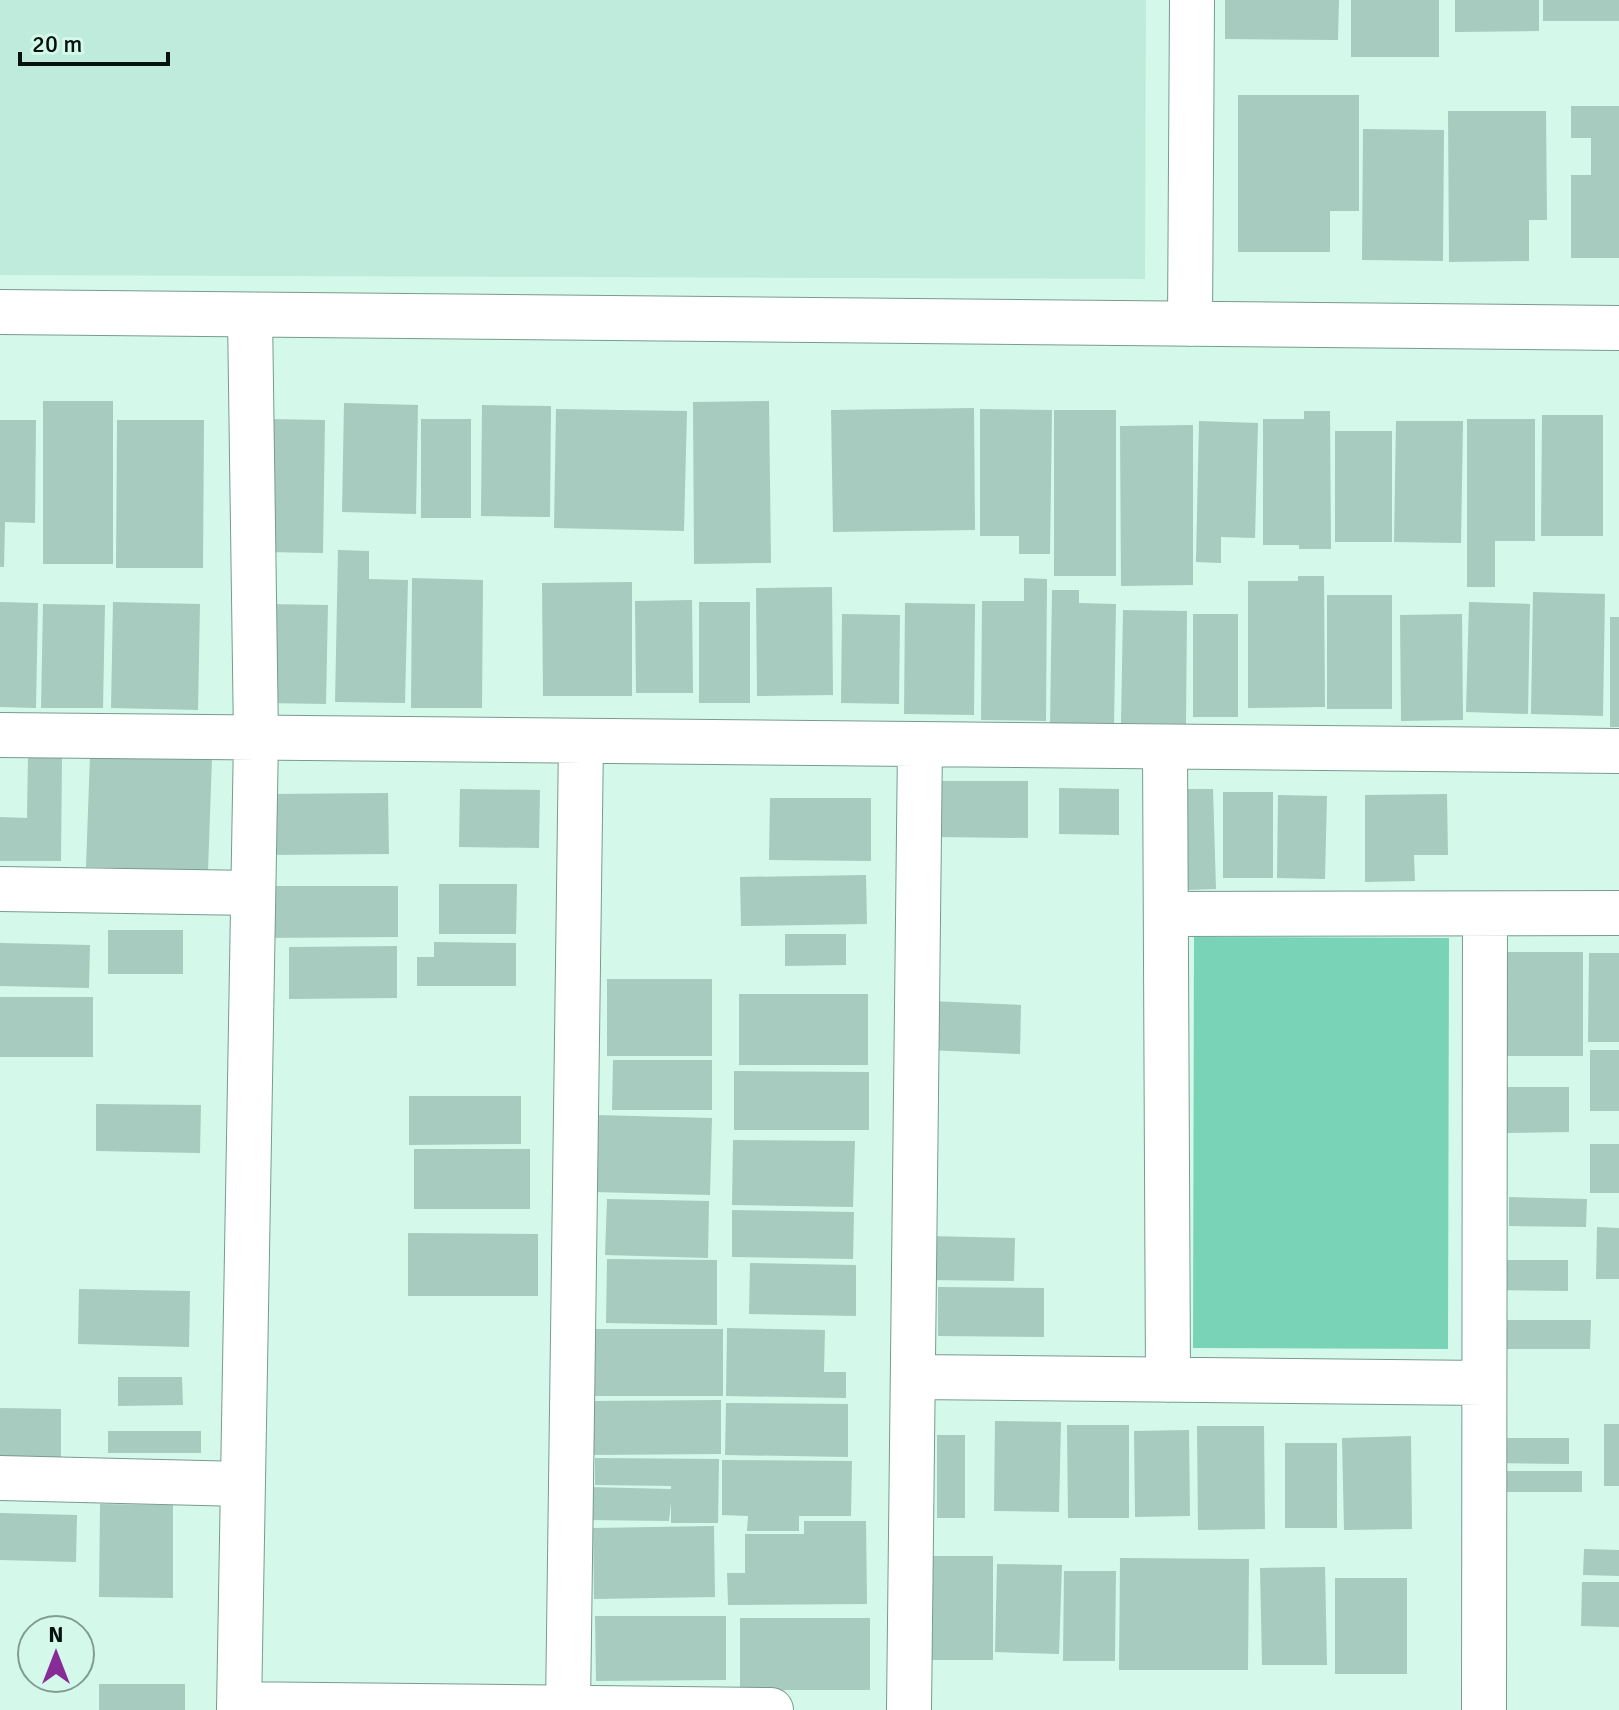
<svg xmlns="http://www.w3.org/2000/svg" width="1619" height="1710" viewBox="0 0 1619 1710" font-family="Signika,sans-serif">
<rect width="100%" height="100%" fill="#d4f9eb"/>
<path fill="#beebdb" d="M0,0H1146L1145,279L0,275Z"/>
<path fill="#79d3b7" d="M1194,937L1449,938L1448,1349L1193,1348Z"/>
<path fill="#a7cbbe" d="M1225,0H1339L1338,40L1225,39Z
M1351,0H1439V57H1351Z
M1455,0H1539V31L1455,32Z
M1543,0H1619V21H1543Z
M1238,95H1359V211H1330V252H1238Z
M1571,106H1619V258H1571V175H1591V138H1571Z
M1448,111H1546L1547,220H1529V261L1449,262Z
M1363,129L1444,130L1443,261L1362,260Z
M43,401H113V564H43Z
M769,401L771,563L694,564L693,402Z
M344,403L418,405L416,514L342,512Z
M482,405L551,406L550,517L481,516Z
M974,408L975,530L833,532L831,410Z
M556,409L687,411L684,531L554,528Z
M980,409L1052,410L1050,554H1019V536H980Z
M1054,410H1116V576H1054Z
M1304,411H1330L1331,549H1299V545H1263V419H1304Z
M1542,415H1603V536H1541Z
M266,419L325,420L323,553L264,552Z
M421,419H471V518H421Z
M1467,419H1535V541H1495V587H1467Z
M0,420H36L35,523L5,522L4,567H0Z
M117,420H204L203,568H116Z
M1199,421L1258,423L1255,538L1221,537V563L1196,562Z
M1396,421H1463L1461,543L1394,542Z
M1193,425V585L1121,586L1120,426Z
M1335,431H1392V542H1335Z
M338,550L369,551V579L408,580L405,703L335,702Z
M1298,576H1324L1325,707L1248,708V581H1298Z
M412,578L483,580L482,708H411Z
M1024,578L1047,579L1046,721L981,720L982,601H1024Z
M632,582V696H543L542,583Z
M832,587L833,695L757,696L756,588Z
M1052,590H1079V603L1116,604L1114,727L1050,726Z
M1533,592L1605,594L1603,716L1531,714Z
M1327,595H1392V709H1327Z
M692,600L693,693H636L635,601Z
M0,602L38,603L36,708L0,707Z
M113,602L200,604L198,710L111,708Z
M699,602H750V703H699Z
M1469,602L1530,604L1528,714L1466,712Z
M905,603L975,604L974,715L904,714Z
M43,604L105,605L103,708H41Z
M267,604L328,605L326,704L264,703Z
M1123,610L1187,611L1186,724L1121,723Z
M842,614L900,615L899,704L841,703Z
M1193,614H1238V717H1193Z
M1462,614L1463,720L1401,721L1400,615Z
M1610,617H1619V727H1610Z
M28,755L62,756L61,861H0V817L27,818Z
M90,755L212,758L208,871L86,867Z
M935,781H1028V838L935,837Z
M1059,788L1119,789V835L1059,834Z
M460,789L540,790L539,848L459,847Z
M1185,789H1213L1216,889L1187,890Z
M1223,792H1273V878H1223Z
M388,793L389,854L270,855V794Z
M1447,794L1448,855H1414L1415,881L1365,882V795Z
M1278,795L1327,796L1325,879L1277,878Z
M770,798H871V861L769,860Z
M866,875L867,924L741,926L740,877Z
M439,884H517L516,934H439Z
M258,886H398V937L258,938Z
M108,930H183V974H108Z
M785,934H846V965L785,966Z
M434,942L516,943V986H417V957H434Z
M0,943L90,945L89,988L0,986Z
M397,946V998L289,999V947Z
M1493,952H1583V1056H1492Z
M1589,953H1619V1042H1588Z
M607,979H712V1056H607Z
M739,994H868V1065H739Z
M0,997H93V1057H0Z
M930,1001L1021,1005L1020,1054L928,1050Z
M1590,1050H1619V1111H1590Z
M613,1060H712V1110H612Z
M734,1071L869,1072V1130H734Z
M1501,1087H1569V1132L1501,1133Z
M409,1096H521V1144L409,1145Z
M96,1104L201,1105L200,1153L96,1151Z
M595,1115L712,1118L710,1195L593,1192Z
M733,1140L855,1141L853,1207L732,1205Z
M1590,1144H1619V1193H1590Z
M414,1149H530V1209H414Z
M1509,1197L1587,1199L1586,1227L1509,1226Z
M607,1199L709,1201L708,1258L605,1255Z
M732,1210L854,1212L853,1259L732,1257Z
M1597,1227L1619,1228V1279H1596Z
M408,1233L538,1234V1296H408Z
M928,1236L1015,1238L1014,1281L927,1280Z
M607,1259L717,1260V1325L606,1323Z
M1495,1260H1568V1291L1494,1290Z
M750,1263L856,1265V1316L749,1314Z
M938,1287L1044,1288V1337L938,1336Z
M79,1289L190,1291L189,1347L78,1344Z
M1490,1320H1591L1590,1349H1490Z
M727,1328L825,1330L824,1372H846V1398L726,1396Z
M593,1329H723V1396H593Z
M118,1377H182L183,1405L118,1406Z
M721,1400V1454L591,1455V1401Z
M726,1403L848,1404V1457L725,1455Z
M0,1408L61,1409V1460L0,1459Z
M995,1421L1061,1422L1059,1512L994,1511Z
M1604,1424H1619V1486H1604Z
M1067,1425H1129V1518H1068Z
M1197,1426H1264L1265,1529L1198,1530Z
M1189,1430L1190,1516L1135,1517L1134,1431Z
M108,1431H201V1453H108Z
M937,1435H965V1518H937Z
M1411,1436L1412,1529L1344,1530L1342,1438Z
M1490,1438H1569V1464L1490,1463Z
M1285,1443H1337V1528H1285Z
M595,1458L719,1459L718,1523H671V1502L669,1521L587,1520L588,1487L671,1489V1486L595,1485Z
M722,1460L852,1461L851,1516H799V1531H747L748,1516L722,1515Z
M1491,1471H1582V1492H1491Z
M100,1504L173,1505V1598L99,1597Z
M0,1513L77,1515L76,1562L0,1560Z
M804,1521H866L867,1604L728,1605L727,1573H745V1534H804Z
M714,1526L715,1597L594,1599L593,1528Z
M1584,1549L1619,1550V1576L1583,1575Z
M925,1556H993V1660H925Z
M1120,1558L1249,1559L1248,1670H1119Z
M997,1564L1062,1565L1059,1654L995,1652Z
M1325,1567L1327,1665H1262L1260,1568Z
M1064,1571H1116L1115,1661H1063Z
M1335,1578H1407V1674H1335Z
M1582,1582H1619V1627L1581,1626Z
M595,1616H726V1680L596,1681Z
M740,1618H870V1690H740Z
M99,1684H185V1710H99Z"/>
<g fill="none" stroke-linecap="round" stroke-linejoin="round">
<defs>
<path id="street" d="M0,312L1619,328
M1190,324L1192,0
M0,735L1619,751
M1165,747L1168,1380
M0,889L253,893
M1166,914L1619,913
M913,1377L1484,1383
M0,1478L242,1484
M239,1704L771,1710
M568,1708L581,741
M239,1710L256,738L250,315
M909,1710L920,744
M1484,1710L1485,914"/>
</defs>
<use href="#street" stroke="#789b8f" stroke-width="46"/>
<use href="#street" stroke="#fff" stroke-width="44"/>
</g>
<g transform="translate(56 1654)"><circle r="38" fill="#d4f9eb" stroke="#819d93" stroke-width="2"/>
<path d="M0-6L14 30L0 20L-14 30Z" fill="#872b96"/>
<text y="-12" font-size="22" font-weight="bold" text-anchor="middle" fill="#05120e">N</text>
</g>
<path d="M20 52v12h148v-12" fill="none" stroke="#05120e" stroke-width="4"/>
<text x="32" y="52" font-size="24" fill="#05120e" stroke="#d4f9eb" stroke-width="6" paint-order="stroke">20 m</text>
</svg>
